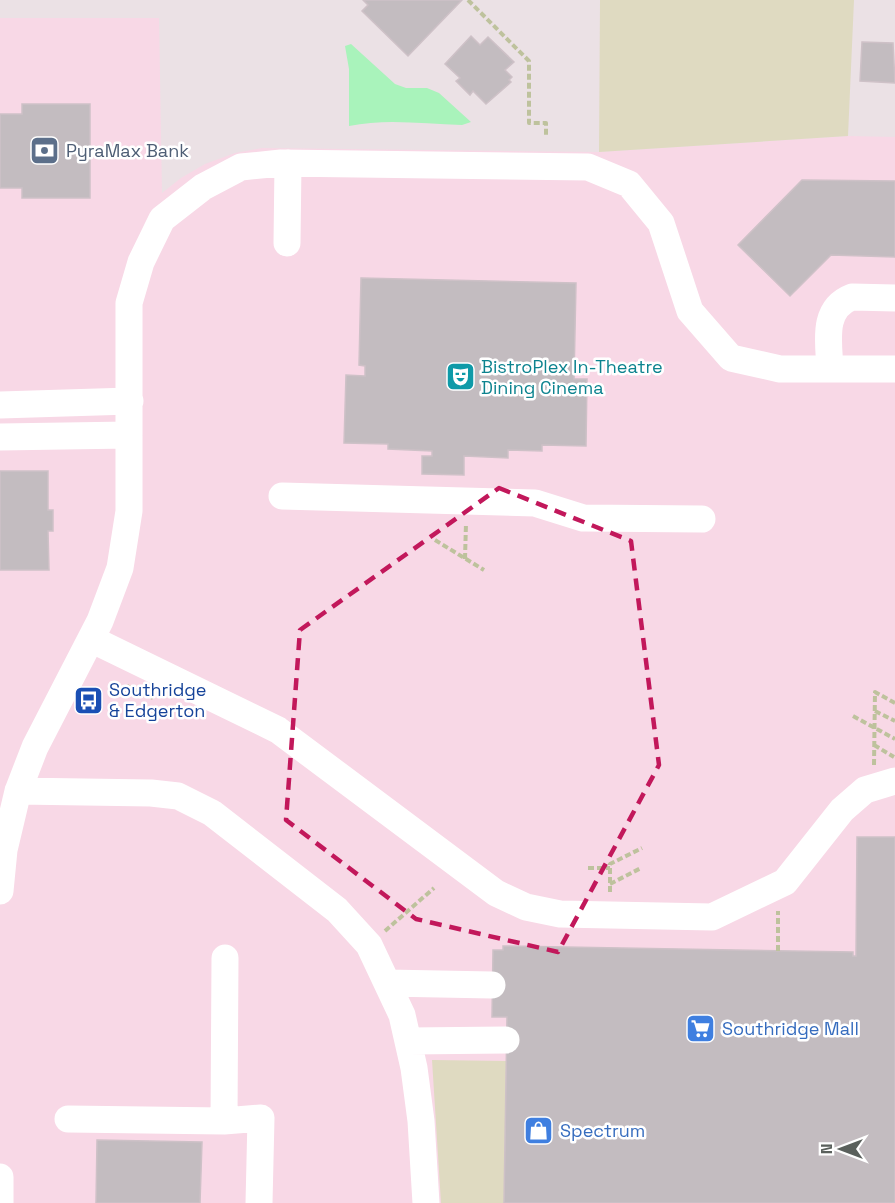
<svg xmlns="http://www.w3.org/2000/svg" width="895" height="1203" viewBox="0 0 895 1203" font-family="'Space Grotesk',sans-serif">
<rect width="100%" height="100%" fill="#ebe1e5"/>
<path fill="#f8d8e6" d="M0,18H159L162,193L181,178L205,164L235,153L262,148L599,152L848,136L895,137V1203H0Z"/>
<path fill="#dfdac1" d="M600,0H854L848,136L599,152Z
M432,1060L506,1061L504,1203H441Z"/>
<path fill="#a9f3bb" d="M351,44L395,84L406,88H427L439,93L471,122L462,125C425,124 386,118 349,126V69L345,46Z"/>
<path fill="#c3bcc0" stroke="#cec1c7" stroke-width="1.5" d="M363,0H462L408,56L362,11L368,5Z
M471,36L480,45L488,37L514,62L505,70L512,77L509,80L511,82L486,104L473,91L470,95L456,81L460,78L445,64Z
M862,42L893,43L895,83L860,81Z
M22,104H90V198H22V188H0V114H22Z
M802,180L895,181V257L831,255L790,296L738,245Z
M361,278L576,283L574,379H587L586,446L542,445V451L508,450V458L464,456V475L422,474V456H432V451L388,449V444L344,443L346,375L365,376V366L359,365Z
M0,471H48V510H53V531H48L49,570H0Z
M857,837H895V1203H504L507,1017H492L493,950H503V946L853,952V956H856Z
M97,1140L202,1142L200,1203H96Z"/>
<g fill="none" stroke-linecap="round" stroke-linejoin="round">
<path stroke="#bec29d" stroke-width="4" stroke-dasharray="6 3" stroke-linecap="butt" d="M468,0L529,61V123H546V135
M435,540L484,570
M465,559L466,523
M127,686L153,698
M875,711L895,721
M853,716L895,739
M874,745L894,757
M874,765L875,692L895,703
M588,868H610
M610,884L641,868
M610,892V864L642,848
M385,931L434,888
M778,951V911"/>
<path stroke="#fff" stroke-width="27" d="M287,243L288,163
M830,369C829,343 821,309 852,297L895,298
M0,405L130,401
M0,437L129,435
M282,496L535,503L583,518L702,519
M91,639L278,730L496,893L526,907L560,914L712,917L785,882L842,810L865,790L895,781
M18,791L151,793L178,796L212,813L337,910L369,945L402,1015L414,1068L421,1121L426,1203
M0,891L4,850L18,791L35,747L100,621L120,568L129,511V303L141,262L162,219L203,187L241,167L281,163L588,167L629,184L661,223L690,311L731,358L780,369H895
M387,983L492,985
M409,1041L506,1040
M68,1119L224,1121L261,1118L259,1203
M224,1121L225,958
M0,1177V1203"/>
</g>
<path fill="none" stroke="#c2185b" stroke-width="4.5" stroke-dasharray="12 8" stroke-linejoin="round" d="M499,488L631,541L659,765L558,952L416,919L286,820L300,630Z"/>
<defs>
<symbol id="bank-square" viewBox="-11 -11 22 22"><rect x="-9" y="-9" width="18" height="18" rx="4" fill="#5c6f8a" stroke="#fff"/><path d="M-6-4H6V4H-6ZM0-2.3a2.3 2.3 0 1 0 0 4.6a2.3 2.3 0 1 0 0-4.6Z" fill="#fff"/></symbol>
<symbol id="theatre-square" viewBox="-11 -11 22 22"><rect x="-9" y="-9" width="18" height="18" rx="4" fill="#0f9aa8" stroke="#fff"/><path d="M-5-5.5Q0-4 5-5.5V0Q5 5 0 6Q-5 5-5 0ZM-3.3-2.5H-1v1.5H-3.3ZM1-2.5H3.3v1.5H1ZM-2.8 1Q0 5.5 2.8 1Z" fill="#fff"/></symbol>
<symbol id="bus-square" viewBox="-11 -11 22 22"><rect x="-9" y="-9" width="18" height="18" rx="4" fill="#1a4fb4" stroke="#fff"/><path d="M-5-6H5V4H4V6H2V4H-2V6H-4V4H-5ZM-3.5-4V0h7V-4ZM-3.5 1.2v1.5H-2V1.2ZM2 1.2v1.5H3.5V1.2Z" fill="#fff"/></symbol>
<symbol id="supermarket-square" viewBox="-11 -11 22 22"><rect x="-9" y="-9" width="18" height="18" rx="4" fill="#3f7fe0" stroke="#fff"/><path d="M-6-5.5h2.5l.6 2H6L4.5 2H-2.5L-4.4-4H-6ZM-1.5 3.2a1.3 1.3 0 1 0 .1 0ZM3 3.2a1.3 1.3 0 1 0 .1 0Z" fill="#fff"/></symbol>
<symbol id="shop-square" viewBox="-11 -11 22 22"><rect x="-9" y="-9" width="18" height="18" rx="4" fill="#3f7fe0" stroke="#fff"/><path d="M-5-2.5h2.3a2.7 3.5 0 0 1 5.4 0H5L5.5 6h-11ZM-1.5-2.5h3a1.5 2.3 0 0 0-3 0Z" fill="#fff"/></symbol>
</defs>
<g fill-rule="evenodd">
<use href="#bank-square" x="28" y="134" width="33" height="33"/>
<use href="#theatre-square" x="444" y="360" width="33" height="33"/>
<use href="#bus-square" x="72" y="684" width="33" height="33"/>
<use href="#supermarket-square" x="684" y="1012" width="33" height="33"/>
<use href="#shop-square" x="522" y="1114" width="33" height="33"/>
</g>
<g text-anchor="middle" stroke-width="5" stroke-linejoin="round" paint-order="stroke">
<g font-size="18" fill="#4e5e75" stroke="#fff" text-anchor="start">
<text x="66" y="157">PyraMax Bank</text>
</g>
<g font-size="18" fill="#0d838f" stroke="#fff" text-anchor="start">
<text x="481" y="373">BistroPlex In-Theatre<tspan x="481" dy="21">Dining Cinema</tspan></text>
</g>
<g font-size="18" fill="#164399" stroke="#fff" text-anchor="start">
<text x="109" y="696">Southridge<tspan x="109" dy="21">&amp; Edgerton</tspan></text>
</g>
<g font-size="18" fill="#366cbe" stroke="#fff" text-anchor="start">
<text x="722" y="1035">Southridge Mall</text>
<text x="560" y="1137">Spectrum</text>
</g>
</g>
<g transform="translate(841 1149) rotate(270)" stroke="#ffffff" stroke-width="4.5" paint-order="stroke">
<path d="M0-4.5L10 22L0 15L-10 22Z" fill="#5a605c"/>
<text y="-9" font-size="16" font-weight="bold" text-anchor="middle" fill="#5a605c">N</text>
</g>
</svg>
